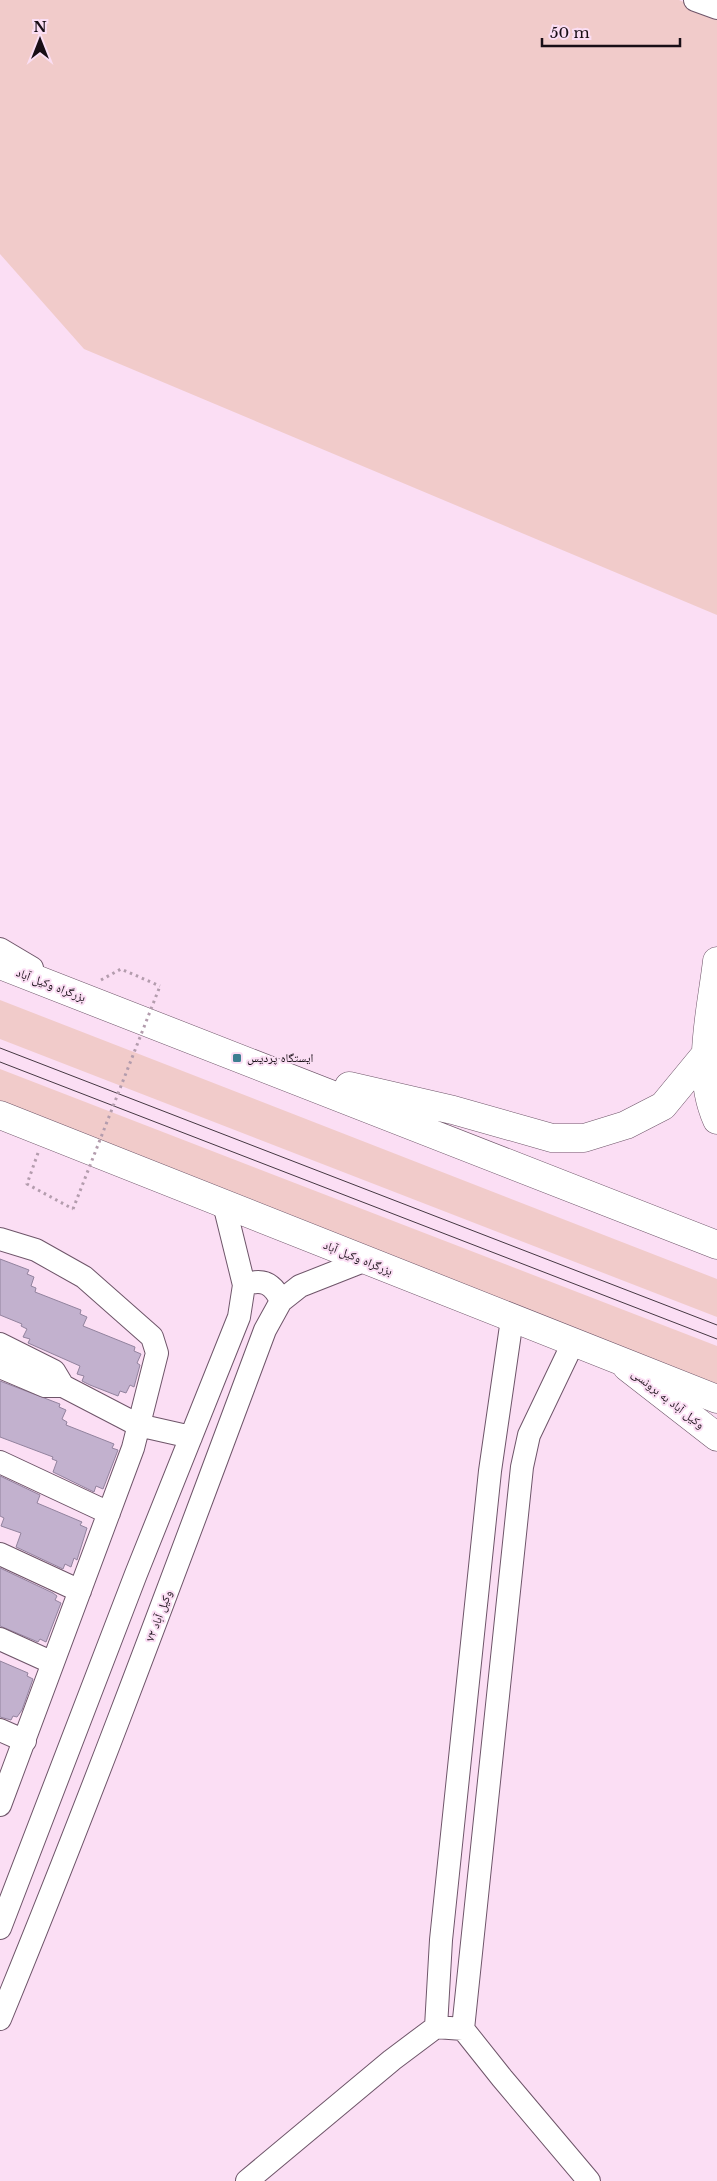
<svg xmlns="http://www.w3.org/2000/svg" width="717" height="2181" viewBox="0 0 717 2181" font-family="'Libre Baskerville','Noto Naskh Arabic',serif">
<rect width="100%" height="100%" fill="#fbdef4"/>
<path fill="#f1cbca" d="M0,0H679L717,16V615L84,349L0,254Z
M0,1000L717,1279V1317L0,1039Z
M0,1069L717,1346V1387L0,1110Z"/>
<path fill="#c2b1ce" stroke="#92839e" d="M0,1259L29,1270L27,1274L34,1277L31,1286L36,1288L35,1292L81,1310L80,1314L87,1317L83,1326L135,1347L134,1351L141,1354L137,1363L140,1365L134,1387L130,1385L126,1393L120,1391L118,1396L90,1385L82,1381L84,1376L77,1374L80,1366L28,1343L30,1339L23,1337L27,1329L21,1326L22,1324L0,1315Z
M0,1381L60,1404L59,1407L66,1410L62,1419L67,1422L66,1425L114,1444L112,1448L118,1450L103,1489L96,1486L94,1492L53,1472L57,1461L52,1459L53,1457L0,1437Z
M0,1476L40,1495L37,1503L82,1522L80,1525L87,1528L77,1560L74,1558L71,1567L65,1564L63,1569L16,1547L21,1533L1,1526L4,1518L0,1516Z
M0,1568L53,1593L57,1596L55,1600L61,1603L46,1642L40,1639L38,1642L0,1626Z
M0,1661L28,1673L27,1676L33,1679L22,1710L17,1717L13,1716L11,1720L0,1717Z"/>
<g fill="none" stroke-linecap="round" stroke-linejoin="round">
<defs>
<path id="minor" d="M695,0L717,8
M0,949L32,968
M0,1239L36,1250L84,1277L152,1337L157,1353L133,1448L0,1805
M244,1285C262,1278 273,1283 281,1301
M0,1344L54,1371L63,1386
M0,1367L45,1386H63L138,1425L191,1437
M0,1462L109,1513
M0,1554L80,1591
M0,1639L53,1663
M0,1730L25,1741
M0,1928L136,1574L239,1317L244,1285L224,1204
M0,2019C94,1791 179,1560 265,1330L281,1301L300,1286L366,1260
M436,2027L441,1940L490,1471L512,1319
M463,2029L522,1467L529,1435L573,1343
M247,2181L392,2060L436,2027L463,2029L502,2078L589,2181"/>
<path id="major" d="M627,1367L717,1437"/>
<path id="highway" d="M717,961C711,1013 695,1071 717,1120
M0,965L717,1245
M349,1086L453,1110L552,1138H584L626,1125L663,1106L705,1055
M0,1115L717,1399"/>
</defs>
<use href="#minor" stroke="#6e5569" stroke-width="24"/>
<use href="#major" stroke="#6e5569" stroke-width="29"/>
<use href="#highway" stroke="#6e5569" stroke-width="29"/>
<path stroke="#b39cad" stroke-width="3" stroke-dasharray="2.5 4" stroke-linecap="butt" d="M101,980L121,969L160,986
M38,1153L27,1184L73,1209"/>
<use href="#minor" stroke="#fff" stroke-width="22"/>
<use href="#major" stroke="#fff" stroke-width="28"/>
<use href="#highway" stroke="#fff" stroke-width="28"/>
<path stroke="#453742" stroke-width="1" d="M0,1048L717,1325
M0,1062L717,1339"/>
<path stroke="#b39cad" stroke-width="3" stroke-dasharray="2.5 4" stroke-linecap="butt" d="M73,1209L160,986"/>
</g>
<rect fill="#3e7f91" stroke="#fbdef4" stroke-width="2" x="232" y="1053" width="10" height="10" rx="2.5"/>
<g text-anchor="middle" stroke-width="4" stroke-linejoin="round" paint-order="stroke">
<g font-size="12" fill="#180e16" stroke="#fbdef4">
<text transform="translate(51 985) rotate(21)" y="4">بزرگراه وکیل آباد</text>
<text transform="translate(358 1258) rotate(22)" y="4">بزرگراه وکیل آباد</text>
<text transform="translate(668 1399) rotate(38)" y="4">وکیل آباد به برونسی</text>
<text transform="translate(159 1616) rotate(-69)" y="4">۷۲ وکیل آباد</text>
</g>
<g font-size="12" fill="#180e16" stroke="#fbdef4" text-anchor="start">
<text x="247" y="1062">ایستگاه پردیس</text>
</g>
</g>
<g transform="translate(40 40)" stroke="#fbdef4" stroke-width="4" paint-order="stroke">
<path d="M0-4L9 19L0 12L-9 19Z" fill="#180e16"/>
<text y="-8" font-size="14" font-weight="bold" text-anchor="middle" fill="#180e16">N</text>
</g>
<path d="M542 38v8h138v-8" fill="none" stroke="#180e16" stroke-width="2.5"/>
<text x="550" y="38" font-size="15" fill="#180e16" stroke="#fbdef4" stroke-width="4" paint-order="stroke">50 m</text>
</svg>
